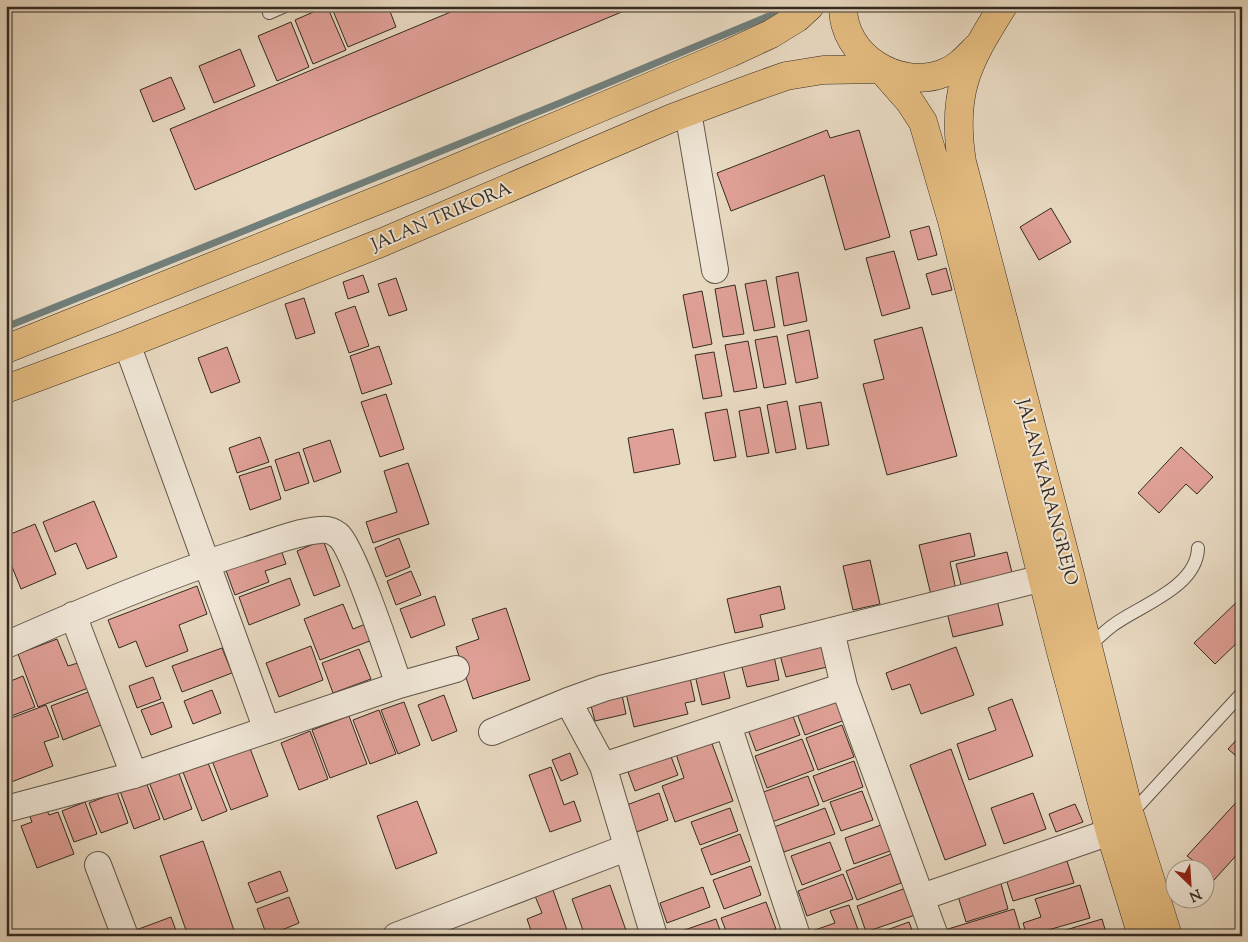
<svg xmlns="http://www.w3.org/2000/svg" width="1248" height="942" viewBox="0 0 1248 942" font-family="'Sorts Mill Goudy',serif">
<rect width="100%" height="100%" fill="#e8d9c1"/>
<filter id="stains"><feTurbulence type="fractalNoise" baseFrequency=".004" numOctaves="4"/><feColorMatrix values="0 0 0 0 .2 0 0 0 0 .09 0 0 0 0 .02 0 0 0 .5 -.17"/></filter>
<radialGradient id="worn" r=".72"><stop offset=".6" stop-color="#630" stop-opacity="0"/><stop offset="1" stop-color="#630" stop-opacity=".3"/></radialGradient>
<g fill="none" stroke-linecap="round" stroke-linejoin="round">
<path stroke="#70807d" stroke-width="7" d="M6,327L560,103L781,11"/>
</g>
<path fill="#e0a097" stroke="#332b22" d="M327,6L346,50L313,64L295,20Z
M331,6H388L396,27L348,47Z
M465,6H636L195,190L170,129Z
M291,22L309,67L277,81L258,36Z
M240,49L255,86L214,103L199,66Z
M171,77L185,109L153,122L140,90Z
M827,130L830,138L859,130L890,237L845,250L824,175L731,211L717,173Z
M1051,208L1071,242L1039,260L1020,227Z
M929,226L937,255L918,260L910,231Z
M894,251L910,308L882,316L866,258Z
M946,268L952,290L932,295L926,274Z
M798,272L807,321L784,326L776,277Z
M363,275L369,292L348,299L343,282Z
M396,278L407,310L389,316L378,284Z
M766,280L775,327L754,331L745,284Z
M735,285L744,334L723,337L715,289Z
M702,291L712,344L693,348L683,295Z
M304,298L315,333L296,339L285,304Z
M355,306L369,346L349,353L335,313Z
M922,327L957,456L887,475L863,384L884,379L874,340Z
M809,330L818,378L796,383L787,335Z
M777,336L786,384L764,388L755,340Z
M748,341L757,388L734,392L725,345Z
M379,346L392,384L362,394L350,356Z
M227,347L240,382L211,393L198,358Z
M714,352L722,396L703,399L695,355Z
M386,394L404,449L380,457L361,402Z
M787,401L796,449L776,453L767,405Z
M821,402L829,445L807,449L799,406Z
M760,407L769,453L747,457L739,411Z
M727,409L736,457L714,461L705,413Z
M673,429L680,464L634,473L628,438Z
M260,437L269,462L237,473L229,448Z
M330,440L341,472L314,482L303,449Z
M1181,447L1213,477L1197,494L1186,484L1159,513L1138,493Z
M299,452L309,483L285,491L275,460Z
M408,463L429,524L373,543L366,522L397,512L384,471Z
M271,466L281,499L250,510L239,476Z
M94,501L117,557L87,569L76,543L55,552L43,522Z
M35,524L56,574L21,589L6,552V536Z
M970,533L975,556L950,562L956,590L931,595L919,545Z
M399,538L410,567L386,577L375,548Z
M323,540L340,586L314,596L297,551Z
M279,544L286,564L265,571L269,582L235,595L224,565Z
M1007,552L1013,577L962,589L956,564Z
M870,560L880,604L853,610L843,566Z
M411,571L421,595L396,605L387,581Z
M290,578L300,605L249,625L239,597Z
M197,586L207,614L179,625L188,651L146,667L136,641L119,648L108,620Z
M780,586L785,609L760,615L763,627L735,633L727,599Z
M435,596L445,625L411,638L400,609Z
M996,596L1003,625L953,637L946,608Z
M1242,597V638L1215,664L1194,643Z
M343,604L353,629L368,623L375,639L320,660L304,619Z
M506,608L530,680L473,699L456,647L479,639L472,619Z
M57,639L68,666L81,662L91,687L38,707L18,654Z
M822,645L827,667L786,677L780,655Z
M311,646L323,680L279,697L266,663Z
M956,647L974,695L921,714L910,684L892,690L886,673Z
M222,648L232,673L182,692L172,666Z
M359,649L371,679L333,693L322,663Z
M774,656L779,680L747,687L741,663Z
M722,665L730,698L702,705L694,671Z
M689,673L695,701L685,703L688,714L634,727L625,689Z
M23,676L35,707L6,718V683Z
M153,677L161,699L137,708L129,686Z
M212,690L221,713L193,724L184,701Z
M621,690L626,714L595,721L589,698Z
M88,692L101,725L63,740L51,706Z
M835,693L845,720L805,735L795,708Z
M444,695L457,731L432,741L418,705Z
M1012,699L1033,756L969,780L957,744L996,730L988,708Z
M163,702L172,727L151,735L141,710Z
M404,702L420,745L398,754L381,710Z
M46,705L59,737L44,742L53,766L6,784V720Z
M379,710L396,754L370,764L353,720Z
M791,711L800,735L756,751L747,727Z
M349,716L367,764L330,778L312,730Z
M842,725L854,757L818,770L806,738Z
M310,731L328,779L299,790L281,743Z
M1242,734V761L1228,749Z
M802,739L814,770L767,788L755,756Z
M711,741L733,801L675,822L662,786L684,778L676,754Z
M248,743L268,796L231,810L211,758Z
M667,746L678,775L635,791L624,761Z
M951,749L986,845L945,860L910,765Z
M570,753L578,774L561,781L552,760Z
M854,761L863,787L823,802L813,776Z
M208,763L227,811L202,821L183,772Z
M551,767L564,805L574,801L581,821L550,832L529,775Z
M178,771L192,809L164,820L149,782Z
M808,776L819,805L769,823L758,794Z
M146,782L160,819L134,829L120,791Z
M862,791L873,820L841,831L830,802Z
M117,792L128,823L101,833L89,803Z
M659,793L668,820L634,833L624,806Z
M1033,793L1046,829L1004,844L991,808Z
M1242,796V849L1214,880L1206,870L1187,856Z
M417,801L437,853L396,869L377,816Z
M85,802L97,834L74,842L62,811Z
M1075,804L1083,822L1056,832L1049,814Z
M46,808L49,815L58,812L74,854L37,868L21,826L32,822L29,814Z
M730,808L738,831L700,845L691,822Z
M825,808L835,834L784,852L774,827Z
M881,825L890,851L854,864L845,838Z
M740,834L750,861L711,875L701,849Z
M203,841L236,936H188L160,856Z
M830,842L841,870L802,885L791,856Z
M891,854L901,883L857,900L846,871Z
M1067,861L1074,883L1013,901L1006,879Z
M751,866L761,895L724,909L713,880Z
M280,871L288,891L256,903L248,883Z
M843,874L853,899L807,916L798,891Z
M1000,880L1008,909L966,922L957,893Z
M610,885L628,936H585L572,899Z
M1080,885L1090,918L1027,936L1023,923L1041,917L1035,899Z
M703,887L710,907L667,923L660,903Z
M906,888L915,915L866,932L857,906Z
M553,890L569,936H533L527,919L542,913L535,896Z
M289,897L299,923L267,936L257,909Z
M766,902L776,929L757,936H728L721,918Z
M849,905L860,935L814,936L812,931L835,923L830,911Z
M1014,909L1022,936H950L948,929Z
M171,917L178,936H138L136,930Z
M716,919L722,936H673V934Z
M1102,919L1107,936H1046Z
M909,922L914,936H870Z"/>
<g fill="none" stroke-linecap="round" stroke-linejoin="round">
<defs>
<path id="service" d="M269,13L285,6
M1088,647C1096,640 1104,632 1112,626C1138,606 1197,588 1198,548
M1130,815L1242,693"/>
<path id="minor" d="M688,112L715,270
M127,344L267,730
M73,615L134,775
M831,631L844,686L935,936
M6,645C85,610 165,576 247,550C270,543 295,532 320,530C326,529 333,531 338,535C352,545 391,662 399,685
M568,701L604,688L1043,578
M728,725L797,936
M492,732L568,701L603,766L654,936
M603,766L844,686
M6,809L134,775L399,685L456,669
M98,865L125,936
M922,897L1110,832
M396,936L626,848"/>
<path id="primary" d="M843,6C842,56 899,91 944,73C958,68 967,57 977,47
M1003,6C967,63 951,93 962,162L1069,571L1130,815L1168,936
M6,349L426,181L730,53L771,34L797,18L810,6
M6,389L127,344L383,242L672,118L752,88L786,76L823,70L881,69L910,102L923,122L952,221L1061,652L1110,832L1142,936"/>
</defs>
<use href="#service" stroke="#60564a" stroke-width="14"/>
<use href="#minor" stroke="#60564a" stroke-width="28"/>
<use href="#primary" stroke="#332b22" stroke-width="29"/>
<use href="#service" stroke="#f0e6d7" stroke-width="12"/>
<use href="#minor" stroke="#f0e6d7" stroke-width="26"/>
<use href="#primary" stroke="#e4bc80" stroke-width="28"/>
</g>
<g text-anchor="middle" stroke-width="4" stroke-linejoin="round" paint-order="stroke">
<g font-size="18" fill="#332b22" stroke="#f0e6d7">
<text transform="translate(441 216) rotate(-23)" y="6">JALAN TRIKORA</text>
<text transform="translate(1048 492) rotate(75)" y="6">JALAN KARANGREJO</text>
</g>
</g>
<rect width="1248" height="942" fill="none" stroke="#e8d9c1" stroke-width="25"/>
<rect x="8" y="8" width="1233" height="927" fill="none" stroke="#332b22" stroke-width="2.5"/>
<rect x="12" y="12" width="1223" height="917" fill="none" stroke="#332b22"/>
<g transform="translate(1190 884) rotate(155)"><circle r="24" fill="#f0e6d7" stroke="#a49b8f"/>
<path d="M0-4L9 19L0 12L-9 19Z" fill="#8f2418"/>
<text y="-8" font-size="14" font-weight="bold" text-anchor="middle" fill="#332b22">N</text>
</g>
<rect width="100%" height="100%" filter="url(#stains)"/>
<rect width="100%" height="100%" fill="url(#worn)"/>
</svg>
